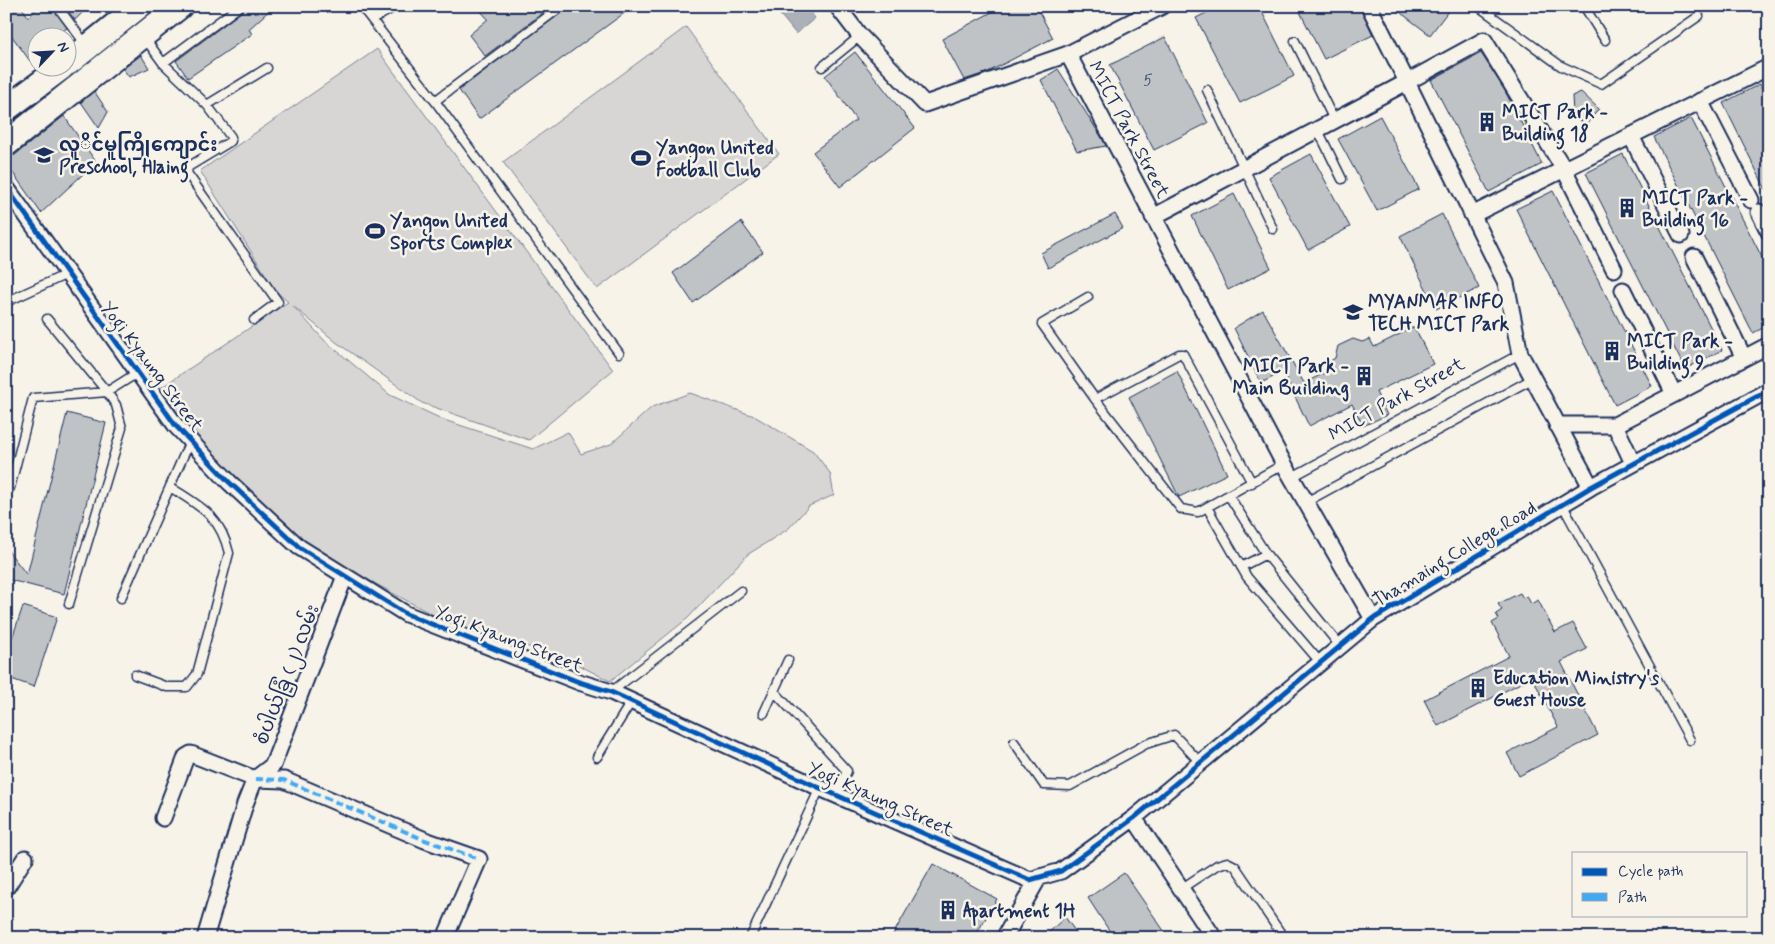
<svg xmlns="http://www.w3.org/2000/svg" width="1775" height="944" viewBox="0 0 1775 944" font-family="Mynerve,'Noto Sans Myanmar',sans-serif">
<rect width="100%" height="100%" fill="#f7f3e8"/>
<filter id="ink" filterUnits="userSpaceOnUse"><feTurbulence type="fractalNoise" baseFrequency=".02" numOctaves="2"/><feDisplacementMap in="SourceGraphic" scale="10" xChannelSelector="R" yChannelSelector="G"/><feConvolveMatrix kernelMatrix="1 2 1 2 8 2 1 2 1" color-interpolation-filters="sRGB"/></filter>
<g filter="url(#ink)">
<path fill="#d7d6d4" stroke="#798299" d="M686,27L779,154L597,289L503,162Z
M377,49L613,370L529,440L422,403L336,342L293,306L324,340L390,395L444,420L533,449L568,432L581,454L611,444L652,407L690,393L754,416L813,451L830,473L834,495L809,506L788,529L747,555L688,618L610,681L557,654L461,630L304,545L221,466L156,391L288,302L276,291L200,171Z"/>
<path fill="#acb0b9" stroke="#727c95" d="M773,6H806L815,18L796,34Z"/>
<path fill="#c0c3c5" stroke="#1b2f5e" d="M6,6H21L29,18L38,6H51L67,28L63,31L68,38H38V55L30,61L6,28Z
M64,6H89L75,20Z
M249,6H274L249,29L252,34L188,78L176,61Z
M476,6H552L485,56L469,35L488,19Z
M568,6H634L479,119L459,90L565,10Z
M1003,6H1036L1053,38L988,72L964,80L942,39Z
M1220,6H1259L1294,76L1240,103L1196,18Z
M1297,6H1360L1373,35L1324,59Z
M1392,6H1452L1430,35Z
M1165,37L1208,123L1154,150L1110,65Z
M855,52L915,128L840,187L813,152L856,120L825,76Z
M1481,53L1504,89L1542,164L1489,192L1431,80Z
M141,55L149,68L129,77L123,69Z
M1058,69L1102,138L1106,146L1077,151L1041,80Z
M1760,84L1769,103V196L1723,103Z
M94,91L108,112L99,128L81,102Z
M1581,92L1599,109L1585,126L1573,114L1572,96Z
M64,116L96,162L41,213L6,163V157L15,155Z
M1380,116L1419,189L1377,211L1338,139Z
M1691,118L1769,271V325L1753,333L1654,137Z
M1311,154L1350,227L1308,250L1269,177Z
M1623,154L1722,350L1685,369L1586,173Z
M1553,191L1652,386L1615,405L1516,209Z
M1234,194L1271,268L1228,290L1192,216Z
M1115,214L1123,228L1048,268L1041,253Z
M1442,214L1479,288L1436,309L1400,236Z
M741,222L763,252L693,303L673,273Z
M1263,310L1304,383L1333,369L1329,362L1335,358L1338,346L1353,339L1362,342L1370,339L1374,347L1414,327L1433,364L1376,392L1387,415L1363,426L1352,404L1309,426L1283,372L1261,383L1234,328Z
M1177,371L1227,474L1179,497L1129,397Z
M67,413L106,423L64,594L6,579V548L27,575Z
M1520,593L1523,598L1527,596L1531,604L1538,600L1555,632L1573,623L1587,649L1561,662L1598,735L1519,776L1507,753L1558,727L1532,677L1438,726L1424,700L1509,656L1492,623L1499,619L1496,614L1502,610L1498,604Z
M23,606L57,617L34,687L6,677V656Z
M933,864L997,899L974,938H891Z
M1124,873L1169,938H1114L1088,898Z
M1065,917L1080,938H1043Z"/>
<g fill="none" stroke-linecap="round" stroke-linejoin="round">
<defs>
<path id="lane" d="M57,6L87,46
M361,6L435,101L619,353
M1478,6L1561,66L1601,84L1699,16
M1584,6L1605,40
M372,20L396,6
M144,37L163,63L207,105L267,68
M1295,41L1334,120
M163,63L240,6
M822,67L860,36
M1207,90L1273,229
M435,101L562,6
M207,105L231,137V141L188,167L187,173L278,302L254,320
M1318,130L1342,179
M1088,297L1042,324L1095,399L1181,509L1198,512L1284,464
M6,302L67,274
M47,319L107,392L137,373
M1095,399L1179,354H1183L1252,483
M1292,477L1520,354
M10,488L33,398L107,392L116,405L122,428L69,604
M1229,496L1266,554L1340,646
M1306,502L1532,379
M1562,504L1690,740
M1207,507L1247,577L1320,662
M1241,567L1266,554
M121,598L190,441
M135,675L167,687H187L197,674L229,553C220,515 201,507 170,487
M774,691L847,771L836,795
M611,692L741,591
M764,713L788,660
M1014,742L1044,785L1070,786L1146,744L1174,735L1200,762
M597,757L631,702
M1182,888L1217,865L1227,862L1235,866L1284,938
M750,938L820,788"/>
<path id="street" d="M837,6L860,36L925,104L1068,54L1284,464L1373,619
M1369,6L1407,82L1484,40L1564,169L1614,269
M1068,54L1162,6
M1700,101L1751,200
M1631,136L1681,235
M6,187L176,426L229,482L299,547L406,614L579,682L611,692L820,788L1030,880L1061,871L1134,818L1373,619L1591,487L1769,390
M1759,212L1769,232
M1472,215L1769,67
M1153,217L1407,82L1506,283L1520,354L1591,487
M1694,257L1744,358
M1623,290L1674,394
M1557,425H1615L1769,345
M1615,425L1633,463
M255,779L273,765L345,576
M163,818L186,757L191,754L255,779L284,780L425,840L479,859L445,938
M1134,818L1214,938
M6,888L25,858
M205,938L245,804L255,779
M1004,938L1039,877"/>
<path id="primary" d="M68,63L139,6
M6,109L61,68
M6,144L180,6"/>
</defs>
<use href="#lane" stroke="#1b2f5e" stroke-width="11"/>
<use href="#street" stroke="#1b2f5e" stroke-width="19"/>
<use href="#primary" stroke="#1b2f5e" stroke-width="28"/>
<use href="#lane" stroke="#f7f3e8" stroke-width="8"/>
<use href="#street" stroke="#f7f3e8" stroke-width="15"/>
<use href="#primary" stroke="#f7f3e8" stroke-width="24"/>
<path stroke="#3fa9f5" stroke-width="4" stroke-dasharray="8 4" stroke-linecap="butt" d="M255,779L284,780L425,840L479,859
M6,932L16,938
M65,938L71,931L81,938"/>
<defs>
<path id="cycleway" d="M6,187L176,426L229,482L299,547L406,614L579,682L611,692L820,788L1030,880L1061,871L1134,818L1373,619L1591,487L1769,390"/>
</defs>
<use href="#cycleway" stroke="#f7f3e8" stroke-width="8"/>
<use href="#cycleway" stroke="#0057b8" stroke-width="5"/>
</g>
</g>
<defs>
<symbol id="building-bare" viewBox="-9 -9 18 18"><path d="M-4-6H4V6H1V3H-1V6H-4ZM-2.5-4.3h1.7v1.8h-1.7ZM.8-4.3h1.7v1.8H.8ZM-2.5-1h1.7V.8h-1.7ZM.8-1h1.7V.8H.8Z" fill="#1b2f5e" stroke="#f7f3e8" stroke-width="2.5" paint-order="stroke"/></symbol>
<symbol id="school-bare" viewBox="-9 -9 18 18"><path d="M0-5L7-2L0 1L-7-2ZM-4 1L0 2.5L4 1V4Q0 6-4 4Z" fill="#1b2f5e" stroke="#f7f3e8" stroke-width="2.5" paint-order="stroke"/></symbol>
<symbol id="stadium-bare" viewBox="-9 -9 18 18"><path d="M0-5a6.5 5 0 1 0 0 10a6.5 5 0 1 0 0-10ZM-3.5-1.8h7v3.6h-7Z" fill="#1b2f5e" stroke="#f7f3e8" stroke-width="2.5" paint-order="stroke"/></symbol>
</defs>
<g fill-rule="evenodd">
<use href="#building-bare" x="1473" y="108" width="28" height="28"/>
<use href="#school-bare" x="30" y="141" width="28" height="28"/>
<use href="#stadium-bare" x="627" y="144" width="28" height="28"/>
<use href="#building-bare" x="1613" y="194" width="28" height="28"/>
<use href="#stadium-bare" x="361" y="217" width="28" height="28"/>
<use href="#school-bare" x="1339" y="298" width="28" height="28"/>
<use href="#building-bare" x="1598" y="337" width="28" height="28"/>
<use href="#building-bare" x="1350" y="362" width="28" height="28"/>
<use href="#building-bare" x="1464" y="674" width="28" height="28"/>
<use href="#building-bare" x="934" y="896" width="28" height="28"/>
</g>
<g text-anchor="middle" stroke-width="5" stroke-linejoin="round" paint-order="stroke">
<g font-size="16" fill="#445478">
<text x="1148" y="85">5</text>
</g>
<g font-size="19" font-weight="bold" fill="#1b2f5e" stroke="#f7f3e8" text-anchor="start">
<text x="1502" y="118">MICT Park -<tspan x="1502" dy="22">Building 18</tspan></text>
<text x="59" y="151">လှုိင်မူကြိုကျောင်း<tspan x="59" dy="22">Preschool, Hlaing</tspan></text>
<text x="656" y="154">Yangon United<tspan x="656" dy="22">Football Club</tspan></text>
<text x="1642" y="204">MICT Park -<tspan x="1642" dy="22">Building 16</tspan></text>
<text x="390" y="227">Yangon United<tspan x="390" dy="22">Sports Complex</tspan></text>
<text x="1368" y="308">MYANMAR INFO<tspan x="1368" dy="22">TECH MICT Park</tspan></text>
<text x="1627" y="347">MICT Park -<tspan x="1627" dy="22">Building 9</tspan></text>
<text x="1349" y="372" text-anchor="end">MICT Park -<tspan x="1349" dy="22">Main Building</tspan></text>
<text x="1493" y="684">Education Ministry's<tspan x="1493" dy="22">Guest House</tspan></text>
<text x="963" y="917">Apartment 1H</text>
</g>
<g font-size="19" fill="#1b2f5e" stroke="#f7f3e8">
<text transform="translate(1130 129) rotate(62)" y="7">MICT Park Street</text>
<text transform="translate(153 366) rotate(53)" y="7">Yogi Kyaung Street</text>
<text transform="translate(1396 398) rotate(-29)" y="7">MICT Park Street</text>
<text transform="translate(1454 553) rotate(-31)" y="7">Thamaing College Road</text>
<text transform="translate(509 638) rotate(21)" y="7">Yogi Kyaung Street</text>
<text transform="translate(286 674) rotate(-69)" y="7">စံပါယ်ခြံ (၂) လမ်း</text>
<text transform="translate(881 798) rotate(24)" y="7">Yogi Kyaung Street</text>
</g>
</g>
<rect width="1775" height="944" fill="none" stroke="#f7f3e8" stroke-width="25"/>
<rect x="12" y="12" width="1750" height="919" fill="none" stroke="#1b2f5e" stroke-width="2" filter="url(#ink)"/>
<rect x="1572" y="852" width="175" height="65" fill="#f7f3e8" stroke="#9fa5b1"/>
<rect x="1582" y="868" width="25" height="8" fill="#0057b8" stroke="#9fa5b1"/>
<text x="1618" y="876" font-size="15" fill="#1b2f5e">Cycle path</text>
<rect x="1582" y="893" width="25" height="8" fill="#3fa9f5" stroke="#9fa5b1"/>
<text x="1618" y="902" font-size="15" fill="#1b2f5e">Path</text>
<g transform="translate(52 52) rotate(65)"><circle r="24" fill="#f7f3e8" stroke="#9fa5b1"/>
<path d="M0-4L9 19L0 12L-9 19Z" fill="#1b2f5e"/>
<text y="-8" font-size="14" font-weight="bold" text-anchor="middle" fill="#1b2f5e">N</text>
</g>
</svg>
